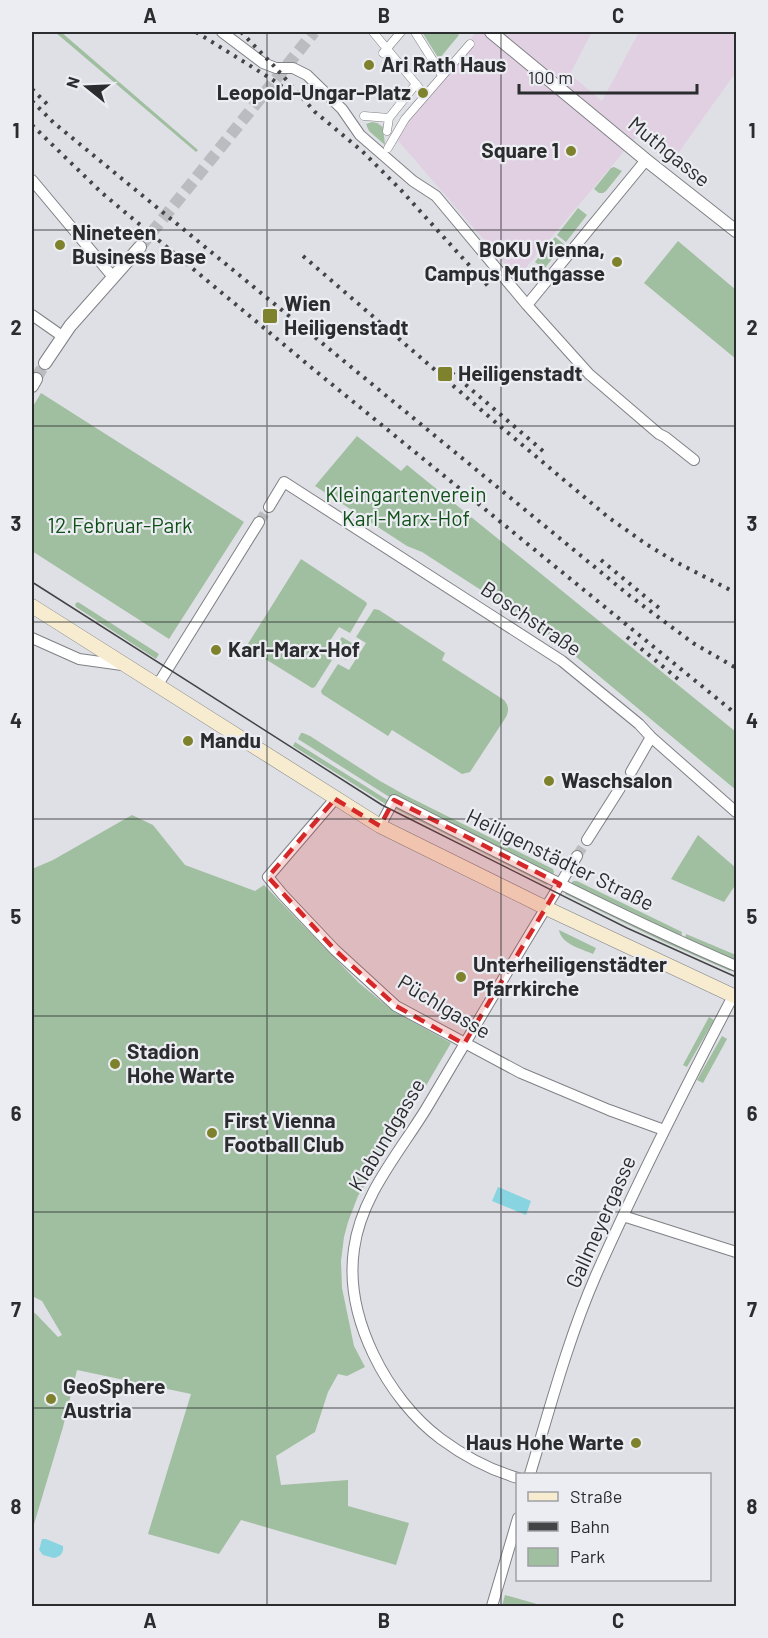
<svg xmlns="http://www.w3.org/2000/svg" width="768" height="1638" viewBox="0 0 768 1638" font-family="Barlow,sans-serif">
<rect width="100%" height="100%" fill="#dfe0e5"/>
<path fill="#e1d0e2" d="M476,32H592L570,74L602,101L639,32H736V72L674,159L638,135L517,278L395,137Z"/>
<path fill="#a0bea0" d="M55,32H61L198,150L196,152Z
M422,32H455L459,35L439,59Z
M372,122L377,123L383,127L385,145L369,131L366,124Z
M614,167L622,171L606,191L603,193H599L594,189L611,168Z
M578,208L587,215L566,242L557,235Z
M555,237L564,244L544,269L535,262Z
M678,241L736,290V359L644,283Z
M41,393L244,522L169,639L32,551V408Z
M357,436L401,471L407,465L736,732V790L569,651L526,619L422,552L407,546L315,486Z
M301,559L366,602L367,604L350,633L339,627L322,653L332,660L315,687L312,688L246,647Z
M78,602L159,654L156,659L76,607L75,604Z
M374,609L379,610L445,653L442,660L504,700C509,706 509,710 506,717L470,772L462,774L392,730L388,736L322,694L321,691L338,664L349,670L366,643L356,637Z
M342,637L355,645L346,660L332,651Z
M301,733H303L310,736L380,781L405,795L553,869L554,872L553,875L391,798L298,739Z
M295,742L389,801L387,805L293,746Z
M396,807H399L548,882L547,885L394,808Z
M132,815L153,825L185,865L255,891L264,885L359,983L393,1011L451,1043L424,1089L413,1093L372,1173L358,1196L348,1222L344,1237L341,1261L342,1288L354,1346L365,1367L347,1376L338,1374L328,1392L315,1432L276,1456L281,1485L348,1480V1506L409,1523L396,1565L241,1520L219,1554L148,1534L191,1394L77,1370L63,1427L32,1531V1311L36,1314L58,1337L62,1335L42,1301L32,1296V869L53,860Z
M698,835L736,868V884L724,902L671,879Z
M573,881H577L682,932L681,937L571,884Z
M567,891L732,968L730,971L664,942L565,894Z
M559,930L596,948L593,954C582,949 561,944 559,930Z
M686,934L736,955L735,961L685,938Z
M709,1017L714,1020L687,1067L683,1065Z
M722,1036L727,1039L703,1083L697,1080Z
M505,1595L544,1606H502Z"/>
<path fill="#88d4e0" d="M498,1187L531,1201L526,1215L492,1201Z
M42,1539H46L63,1546C64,1553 60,1557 54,1558L43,1555L39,1550Z"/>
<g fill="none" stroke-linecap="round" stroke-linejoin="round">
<path stroke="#bbbcc0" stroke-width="10" stroke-dasharray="10 5" stroke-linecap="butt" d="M259,522L269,507
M620,788L631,772
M577,856L587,840"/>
<path stroke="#bbbcc0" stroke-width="12" stroke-dasharray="12 6" stroke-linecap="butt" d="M140,247L314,32
M36,379L45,363"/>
<defs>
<path id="pedestrian" d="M373,32L425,95
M415,32L442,75
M383,53L401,32
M364,116L389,118L387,131
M389,118L416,84
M388,148L405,119L470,44"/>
<path id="minor" d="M222,32L263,63L276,68H293L307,75L342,109L360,135L413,181L436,196L527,305L589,374L659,434L665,437L694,460
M32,180L113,277
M527,305L646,160
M32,315L62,336
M269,507L284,482L562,661L639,724L651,737L736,812
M32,638L79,659L122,665
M157,686L259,522
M631,772L651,737
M335,799L268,877L283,895L335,950L396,1006L521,1073L609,1110L664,1130
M380,826L394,800C507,857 620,916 736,966
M587,840L620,788
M623,1216L736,1252
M530,1474C550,1408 568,1339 596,1275C638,1180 685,1088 733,996
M518,1478C490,1470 464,1456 441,1439C387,1399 344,1317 354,1249C361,1196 399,1153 426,1109C476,1024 526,940 577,856
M492,1606L518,1518"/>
<path id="tertiary" d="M491,32L646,160L736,231
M45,363L70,326L140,247
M32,386L36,379"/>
<path id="secondary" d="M32,606L380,826L546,908L736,997"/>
</defs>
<use href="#pedestrian" stroke="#7f8185" stroke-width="9"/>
<use href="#minor" stroke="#7f8185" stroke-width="12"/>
<use href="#tertiary" stroke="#7f8185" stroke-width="14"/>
<use href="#secondary" stroke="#7f8185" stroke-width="15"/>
<use href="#pedestrian" stroke="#fff" stroke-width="8"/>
<use href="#minor" stroke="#fff" stroke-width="10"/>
<use href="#tertiary" stroke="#fff" stroke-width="12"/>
<use href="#secondary" stroke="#f7ecd0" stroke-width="14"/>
<path stroke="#434446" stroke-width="1.5" d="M32,582L382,805L627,928L736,977"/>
<path stroke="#434446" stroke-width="4" stroke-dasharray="3 6" stroke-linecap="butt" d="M196,32L273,80L291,93
M241,32L274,66L315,112L362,151L400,189L488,286
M32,89L48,105
M32,101L54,123L104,164L630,596L693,643L736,668
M32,125L102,193L318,373L736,714
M303,256L501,427L608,517L646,544L674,561L736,593
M445,367L543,451
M601,560L659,608
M627,637L678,679"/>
</g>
<path fill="#d62828" fill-opacity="0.2" stroke="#d62828" stroke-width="4.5" stroke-dasharray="12 8" stroke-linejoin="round" d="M335,799L380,826L394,800L560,884L464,1044L396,1006L335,950L268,877Z"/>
<path fill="none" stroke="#2b2c2e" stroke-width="1.5" stroke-opacity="0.55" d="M267,32V1606M501,32V1606M32,230H736M32,426H736M32,622H736M32,819H736M32,1016H736M32,1212H736M32,1408H736"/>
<g fill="#7f822c" stroke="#ecedf2" stroke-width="2">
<circle cx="369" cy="65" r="6"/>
<circle cx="423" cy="93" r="6"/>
<circle cx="571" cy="151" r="6"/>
<circle cx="60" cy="245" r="6"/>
<circle cx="617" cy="262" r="6"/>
<rect x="262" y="308" width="16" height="16" rx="3"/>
<rect x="437" y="366" width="16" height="16" rx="3"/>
<circle cx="216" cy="650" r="6"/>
<circle cx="188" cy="741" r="6"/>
<circle cx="549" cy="781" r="6"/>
<circle cx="461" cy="977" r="6"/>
<circle cx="115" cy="1064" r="6"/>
<circle cx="212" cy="1133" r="6"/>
<circle cx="51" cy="1399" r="6"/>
<circle cx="636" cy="1443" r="6"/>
</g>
<g text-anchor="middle" stroke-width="4.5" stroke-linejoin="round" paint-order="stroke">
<g font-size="21" font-weight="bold" fill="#2b2c2e" stroke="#ecedf2" text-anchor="start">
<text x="381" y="72">Ari Rath Haus</text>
<text x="411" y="100" text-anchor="end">Leopold-Ungar-Platz</text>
<text x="559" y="158" text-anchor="end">Square 1</text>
<text x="72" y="240">Nineteen<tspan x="72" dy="24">Business Base</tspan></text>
<text x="605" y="257" text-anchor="end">BOKU Vienna,<tspan x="605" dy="24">Campus Muthgasse</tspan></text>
<text x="284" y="311">Wien<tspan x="284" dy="24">Heiligenstadt</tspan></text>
<text x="458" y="381">Heiligenstadt</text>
<text x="228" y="657">Karl-Marx-Hof</text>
<text x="200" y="748">Mandu</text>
<text x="561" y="788">Waschsalon</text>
<text x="473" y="972">Unterheiligenstädter<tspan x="473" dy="24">Pfarrkirche</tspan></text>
<text x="127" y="1059">Stadion<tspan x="127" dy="24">Hohe Warte</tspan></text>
<text x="224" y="1128">First Vienna<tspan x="224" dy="24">Football Club</tspan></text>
<text x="63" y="1394">GeoSphere<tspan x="63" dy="24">Austria</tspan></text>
<text x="624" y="1450" text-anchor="end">Haus Hohe Warte</text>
</g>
<g font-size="21" fill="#2b2c2e" stroke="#ecedf2">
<text transform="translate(669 152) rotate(39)" y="7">Muthgasse</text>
<text transform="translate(531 619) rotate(34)" y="7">Boschstraße</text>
<text transform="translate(560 860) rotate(26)" y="7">Heiligenstädter Straße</text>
<text transform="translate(444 1007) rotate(31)" y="7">Püchlgasse</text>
<text transform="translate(387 1135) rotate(-59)" y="7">Klabundgasse</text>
<text transform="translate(601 1222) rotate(-66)" y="7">Gallmeyergasse</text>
</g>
<g font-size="21" fill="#115119" stroke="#ecedf2">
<text x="406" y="502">Kleingartenverein<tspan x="406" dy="24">Karl-Marx-Hof</tspan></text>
<text x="120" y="533">12.Februar-Park</text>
</g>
</g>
<rect width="768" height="1638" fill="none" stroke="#ecedf2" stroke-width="66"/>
<rect x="516" y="1473" width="195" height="108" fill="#ecedf2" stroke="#9fa0a4" stroke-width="1.5"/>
<rect x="528" y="1492" width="30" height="9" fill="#f7ecd0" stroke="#9fa0a4" stroke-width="1.5"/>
<text x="570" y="1503" font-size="18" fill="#2b2c2e">Straße</text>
<rect x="528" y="1522" width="30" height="9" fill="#434446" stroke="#9fa0a4" stroke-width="1.5"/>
<text x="570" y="1533" font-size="18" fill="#2b2c2e">Bahn</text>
<rect x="528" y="1548" width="30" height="18" fill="#a0bea0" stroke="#9fa0a4" stroke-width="1.5"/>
<text x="570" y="1563" font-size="18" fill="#2b2c2e">Park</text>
<g transform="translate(87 87) rotate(288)" stroke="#ecedf2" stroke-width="4.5" paint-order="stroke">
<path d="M0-4.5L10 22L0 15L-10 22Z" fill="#2b2c2e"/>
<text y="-9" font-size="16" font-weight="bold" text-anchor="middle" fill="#2b2c2e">N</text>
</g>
<path d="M519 84v9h178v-9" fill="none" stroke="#2b2c2e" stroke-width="3"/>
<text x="528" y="84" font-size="18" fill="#2b2c2e" stroke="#ecedf2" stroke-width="4.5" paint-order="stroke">100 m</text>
<rect x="33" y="33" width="702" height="1572" fill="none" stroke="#2b2c2e" stroke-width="2"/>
<g font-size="20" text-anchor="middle" font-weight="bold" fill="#2b2c2e">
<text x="150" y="23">A</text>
<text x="384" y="23">B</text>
<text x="618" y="23">C</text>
<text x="16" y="138">1</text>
<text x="752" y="138">1</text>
<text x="16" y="335">2</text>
<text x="752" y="335">2</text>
<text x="16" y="531">3</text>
<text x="752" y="531">3</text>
<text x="16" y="728">4</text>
<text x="752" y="728">4</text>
<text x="16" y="924">5</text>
<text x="752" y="924">5</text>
<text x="16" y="1121">6</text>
<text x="752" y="1121">6</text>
<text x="16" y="1317">7</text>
<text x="752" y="1317">7</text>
<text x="16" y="1514">8</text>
<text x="752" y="1514">8</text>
<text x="150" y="1628">A</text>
<text x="384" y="1628">B</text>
<text x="618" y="1628">C</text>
</g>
</svg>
